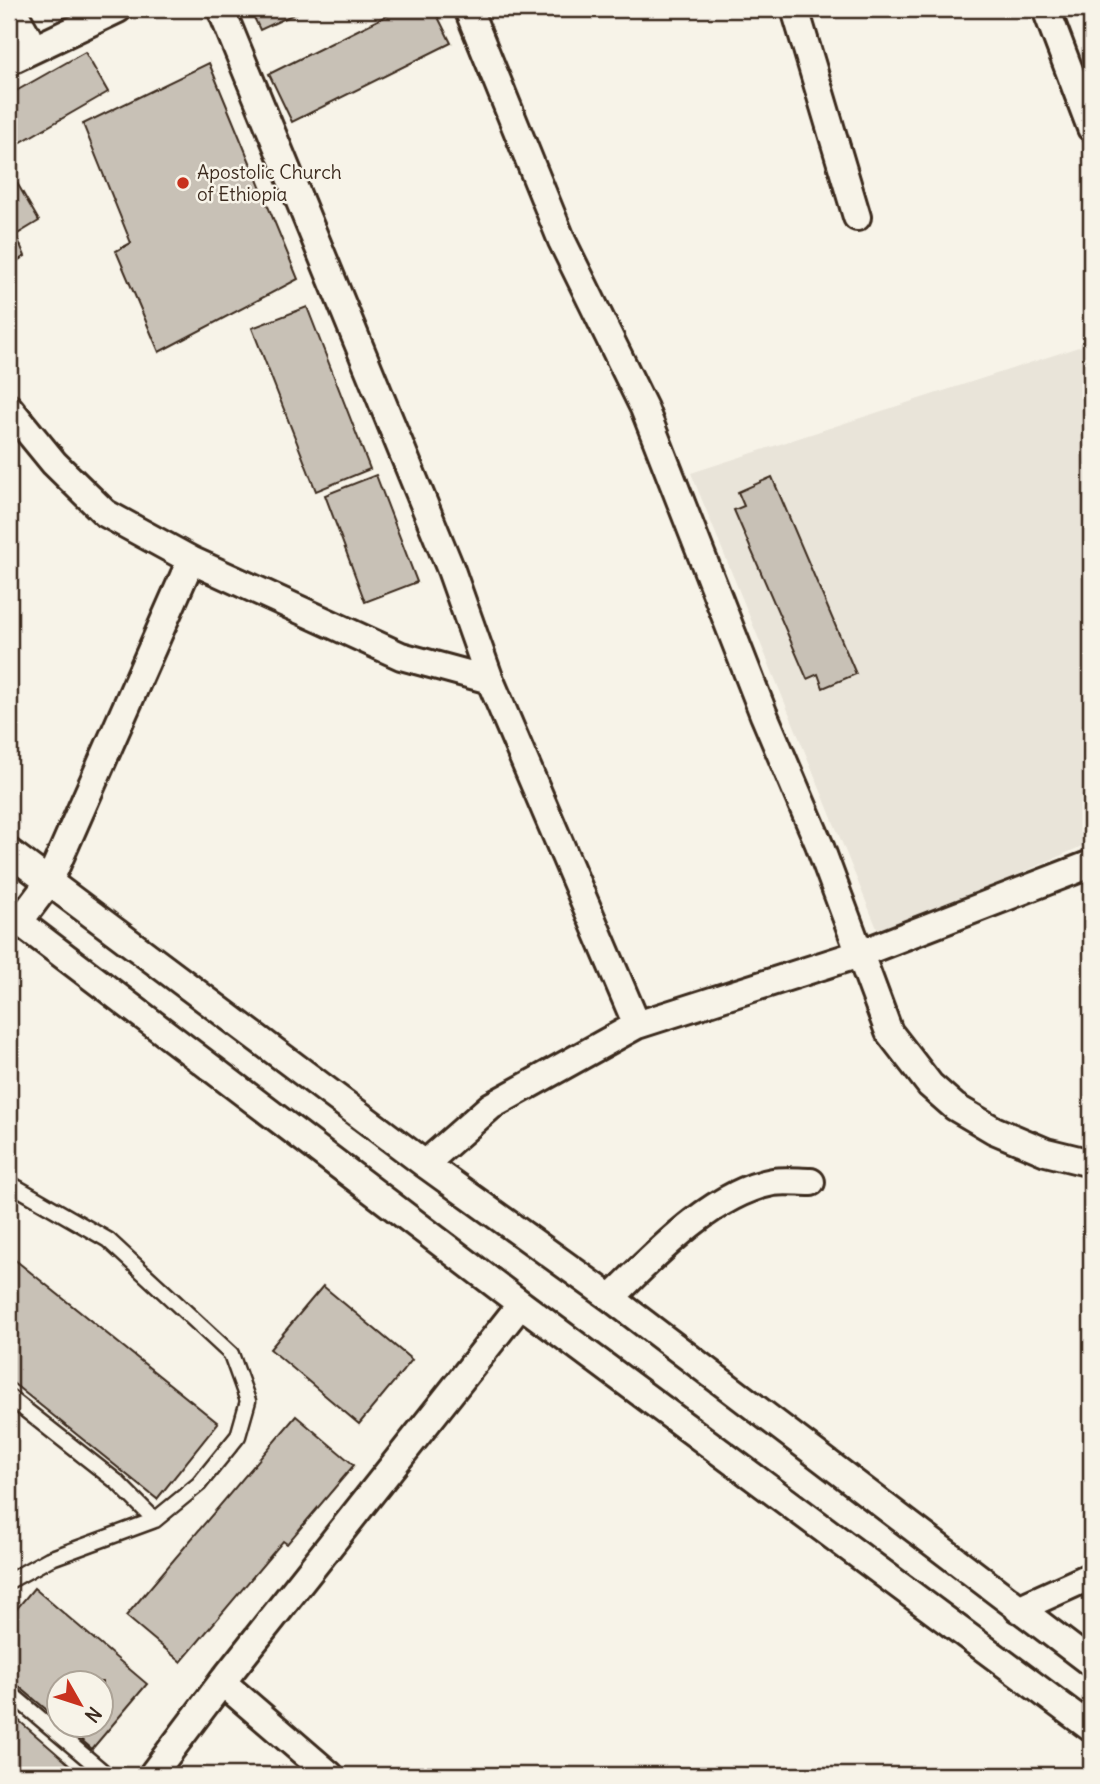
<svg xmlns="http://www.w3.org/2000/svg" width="1100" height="1784" viewBox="0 0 1100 1784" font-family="Delius,sans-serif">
<rect width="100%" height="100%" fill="#f7f3e8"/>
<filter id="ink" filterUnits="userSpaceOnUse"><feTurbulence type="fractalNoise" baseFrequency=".0143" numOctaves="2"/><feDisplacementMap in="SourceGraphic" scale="14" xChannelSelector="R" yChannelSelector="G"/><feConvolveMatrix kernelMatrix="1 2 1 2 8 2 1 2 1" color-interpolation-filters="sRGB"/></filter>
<g filter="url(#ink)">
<path fill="#e9e4d9" d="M1091,343V842L880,936L691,473Z"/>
<path fill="#c8c1b6" stroke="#3b2a1e" stroke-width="2" d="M250,9H305L260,30Z
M400,9H434L451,43L292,122L269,74Z
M85,52L108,92L9,149V95Z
M209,63L298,279L159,352L116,251L131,243L83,124Z
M13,176L39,221L16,235L25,256L9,266V179Z
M307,307L370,469L316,491L252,328Z
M376,475L417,582L365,602L325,495Z
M772,477L856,674L823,688L818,674L807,679L734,510L744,506L738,492Z
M9,1255L218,1423L157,1499L9,1380Z
M323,1286L412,1360L359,1424L270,1349Z
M296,1416L354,1465L287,1544L283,1541L181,1662L126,1616Z
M34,1588L147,1684L92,1749L63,1724H102V1682H60V1721L9,1678V1618Z
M9,1712L70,1765L61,1775H9Z"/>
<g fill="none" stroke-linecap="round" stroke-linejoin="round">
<defs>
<path id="service" d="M9,1183L108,1240L231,1354L248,1401L238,1436L199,1484L155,1520L49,1559L9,1581
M9,1397L117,1482L155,1520
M9,1692L107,1775"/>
<path id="minor" d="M12,9L34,48
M221,9L451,570L490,680L637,1025
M468,9L562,241L644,408L764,715L819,844L889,1032L930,1085L955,1107L994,1130L1046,1152L1091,1163
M795,9L857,217
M1046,9L1091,128
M9,61L118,9
M9,408L54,463L105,513L191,560L401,656L490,680
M9,852L425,1164L611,1298L1091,1663
M9,914L521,1304L1091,1728
M19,922L49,882L191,560
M425,1164L491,1106L637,1025L859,954L1091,864
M611,1298C654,1256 712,1193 773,1182C785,1180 799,1182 811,1182
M1018,1609L1091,1576
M222,1682L330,1775
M152,1775L222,1682L521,1304"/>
</defs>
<use href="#service" stroke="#3b2a1e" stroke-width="19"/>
<use href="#minor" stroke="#3b2a1e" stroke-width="32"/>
<use href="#service" stroke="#f7f3e8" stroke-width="14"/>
<use href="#minor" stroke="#f7f3e8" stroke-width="26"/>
</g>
</g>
<circle fill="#c8321e" stroke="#f7f3e8" stroke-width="2.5" cx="183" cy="183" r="7"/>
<g text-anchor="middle" stroke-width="5" stroke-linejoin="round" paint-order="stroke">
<g font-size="19" fill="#3b2a1e" stroke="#f7f3e8" text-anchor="start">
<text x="197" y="179">Apostolic Church<tspan x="197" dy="22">of Ethiopia</tspan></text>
</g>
</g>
<rect width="1100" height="1784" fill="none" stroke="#f7f3e8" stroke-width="35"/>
<rect x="18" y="18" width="1065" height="1749" fill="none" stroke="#3b2a1e" stroke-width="2.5" filter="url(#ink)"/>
<g transform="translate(80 1704) rotate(129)"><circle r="33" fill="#f7f3e8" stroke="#aca397" stroke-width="2"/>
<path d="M0-5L12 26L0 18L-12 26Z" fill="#c8321e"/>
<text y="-10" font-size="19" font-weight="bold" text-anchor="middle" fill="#3b2a1e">N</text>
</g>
</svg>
